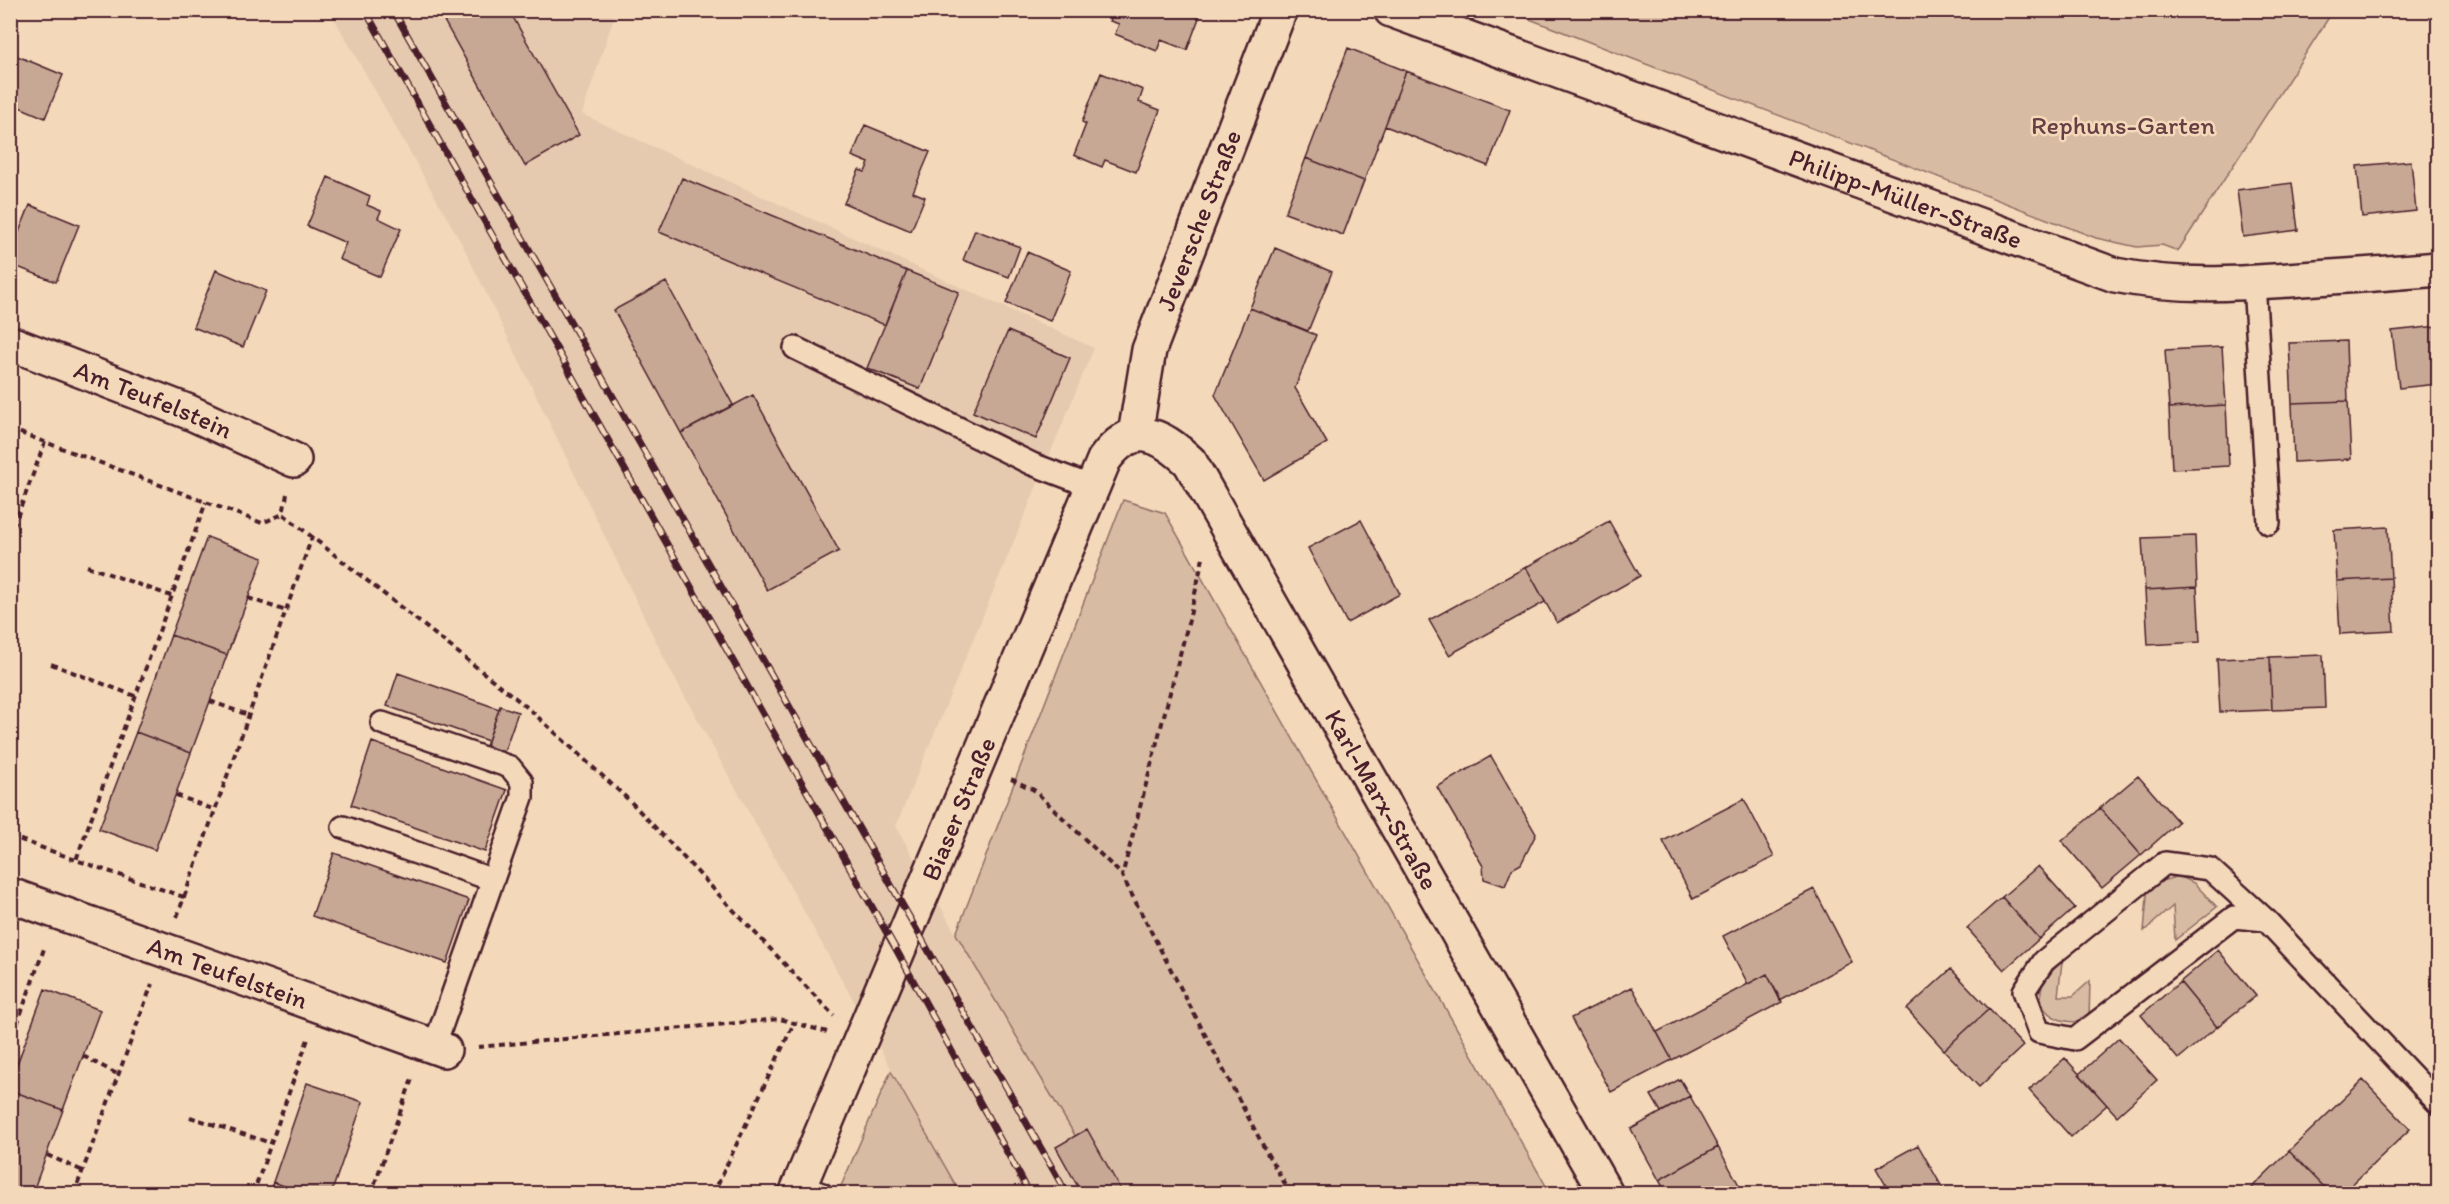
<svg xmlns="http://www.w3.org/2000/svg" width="2449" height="1204" viewBox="0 0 2449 1204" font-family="Itim,sans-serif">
<rect width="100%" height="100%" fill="#f3d9ba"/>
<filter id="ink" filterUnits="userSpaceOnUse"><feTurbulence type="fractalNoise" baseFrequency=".0167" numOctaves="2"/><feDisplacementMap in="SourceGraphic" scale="12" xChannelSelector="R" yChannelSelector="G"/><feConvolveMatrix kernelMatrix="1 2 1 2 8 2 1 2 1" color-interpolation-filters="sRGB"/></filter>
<g filter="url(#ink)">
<path fill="#e6caaf" d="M330,11H616L582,114L1094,348L896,826L956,934L1127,1193H960L669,668L463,246Z"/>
<path fill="#d7bba2" stroke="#906d66" stroke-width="1.5" d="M1509,11L2333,10V11L2178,251L2162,245L2137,247L2096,238Z
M1123,500L1165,513L1550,1193H1109L956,934Z
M2179,876L2194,883L2217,907L2175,940L2173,906L2144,931L2148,885Z
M2062,962L2058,996H2073L2090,981L2089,1019C2065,1028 2031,1014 2043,983C2047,974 2055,968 2062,962Z
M891,1071L960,1193H838Z"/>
<path fill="#c6a894" stroke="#4a1f2b" stroke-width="1.5" d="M438,10H509L579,135L525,166Z
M1114,10H1202L1187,50L1161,40L1157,51L1115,34L1119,24L1110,21Z
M1348,48L1406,71L1364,181L1306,158Z
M10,53L63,75L45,118L10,103Z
M1406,71L1510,110L1488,166L1385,126Z
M1101,73L1143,90L1139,102L1160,110L1136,172L1105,160L1102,167L1074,155L1086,124L1082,122Z
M865,125L930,152L913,192L925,197L911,231L844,203L859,170L865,172L869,163L852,156Z
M1306,158L1364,181L1343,235L1285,213Z
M2411,161L2416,211L2362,217L2357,166Z
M328,177L370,196L367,205L381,211L378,218L401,229L380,277L339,259L346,243L307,226Z
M682,178L907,271L885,325L659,232Z
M2292,183L2298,230L2243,237L2237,190Z
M30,205L79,225L56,282L10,264V254Z
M975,230L1020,247L1009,277L963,260Z
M1275,248L1332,272L1308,331L1250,308Z
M1027,252L1071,271L1050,321L1006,303Z
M216,270L266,291L243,347L193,327Z
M907,271L959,292L920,389L867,368Z
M666,282L733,405L681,433L614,310Z
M1250,308L1316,335L1295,388L1327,443L1264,480L1215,395Z
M2438,326V384L2399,388L2392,331Z
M1008,331L1070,358L1036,439L973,412Z
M2346,341L2348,401L2292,403L2289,343Z
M2222,347L2226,405L2169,408L2165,350Z
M753,395L839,551L767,590L681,433Z
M2348,401L2351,459L2294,462L2292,403Z
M2226,405L2229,466L2172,469L2169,408Z
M1361,520L1400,594L1347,623L1308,548Z
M1609,521L1640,576L1557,623L1526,567Z
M2388,527L2391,578L2337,581L2334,530Z
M2195,536L2197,587L2145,590L2142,538Z
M207,537L263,558L227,655L171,635Z
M1526,567L1545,602L1449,655L1429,620Z
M2391,578L2394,631L2340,634L2337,581Z
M2197,587L2200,642L2148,645L2145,590Z
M171,635L227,655L191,753L136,732Z
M2323,655L2325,708L2272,710L2270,657Z
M2270,657L2272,710L2220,712L2217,659Z
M398,673L499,709L488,741L387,706Z
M500,706L518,712L504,752L486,746Z
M136,732L191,753L155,850L99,829Z
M372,742L507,790L485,852L351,805Z
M1491,756L1536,834L1521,864L1512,869L1505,886L1484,879L1483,866L1437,787Z
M2138,776L2178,822L2141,855L2100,808Z
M1744,799L1774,857L1693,899L1663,841Z
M2100,808L2141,855L2102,888L2062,841Z
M334,853L469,900L447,963L312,916Z
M2038,866L2075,908L2039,939L2002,897Z
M1814,889L1852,962L1780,1000L1767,974L1748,984L1723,936Z
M2002,897L2039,939L2004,970L1967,928Z
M2218,950L2256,996L2217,1027L2180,982Z
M1951,969L1989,1009L1944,1050L1907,1009Z
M1767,974L1782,1002L1672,1060L1657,1032Z
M2180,982L2217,1027L2178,1059L2141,1015Z
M1632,987L1672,1060L1611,1092L1571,1018Z
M45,989L100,1010L63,1110L10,1090V1083Z
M1989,1009L2023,1046L1979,1087L1944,1050Z
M2119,1038L2157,1080L2117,1116L2079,1074Z
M2065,1058L2107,1105L2071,1137L2029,1090Z
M1680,1079L1690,1096L1661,1112L1651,1095Z
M2363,1080L2410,1129L2342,1194H2331L2289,1151Z
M307,1083L363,1102L331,1194H307L273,1182Z
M10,1090L63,1110L32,1194H10Z
M1690,1096L1718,1147L1659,1180L1631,1129Z
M1087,1129L1122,1192L1120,1194H1082L1056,1147Z
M1918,1145L1946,1194H1891L1876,1168Z
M1718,1147L1744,1194H1667L1659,1180Z
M2289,1151L2331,1194H2245Z
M273,1182L307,1194H269Z"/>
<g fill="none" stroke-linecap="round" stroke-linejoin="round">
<defs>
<path id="lane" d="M2254,283L2269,523
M795,348L1032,464L1093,487
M382,723L510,767L522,782V797L434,1047
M343,827L493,880
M2266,920L2234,917L2075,1039L2039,1032L2024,991L2044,961L2165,863L2210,869L2266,920L2438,1103
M799,1186L822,1194"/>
<g id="street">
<path id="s1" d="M1391,10L2115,275C2179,288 2237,284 2302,279C2347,276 2393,273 2438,269"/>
<path id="s2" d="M10,343L189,412L294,460"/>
<path id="s3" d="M1135,435L1149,350L1280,10"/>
<path id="s4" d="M10,895L444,1050"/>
<path id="s5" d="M796,1194C899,949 1003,705 1104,460C1133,420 1159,433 1190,462L1606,1194"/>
</g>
</defs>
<use href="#lane" stroke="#4a1f2b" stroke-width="26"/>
<use href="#street" stroke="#4a1f2b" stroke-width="38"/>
<path stroke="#4a1f2b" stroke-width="4" stroke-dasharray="6 4.5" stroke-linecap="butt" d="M10,429L262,523L283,514
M287,494L283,514L528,708L630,801L834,1016
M10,518L16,520
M10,536L45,442
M1203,558L1189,620L1122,876L1268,1155L1291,1194
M87,566L171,596
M248,598L286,611
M51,664L135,696
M210,701L248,715
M1011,779L1034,790L1122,875
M176,795L215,810
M10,836L76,860
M184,897L76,860L206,502
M177,917L312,537
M10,1044L45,946
M478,1047L780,1019L827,1032
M83,1056L119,1075
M190,1117L271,1143
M47,1155L83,1171
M74,1194L152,984
M253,1194L308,1039
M371,1194L413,1076
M713,1194L794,1023"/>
<use href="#lane" stroke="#f3d9ba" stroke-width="21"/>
<use href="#street" stroke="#f3d9ba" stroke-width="33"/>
<defs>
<path id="rail" d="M365,10L897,951L1030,1194
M393,10L1067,1194"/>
</defs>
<use href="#rail" stroke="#4a1f2b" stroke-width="7"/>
<use href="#rail" stroke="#f3d9ba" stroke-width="4.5" stroke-dasharray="14" stroke-linecap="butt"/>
</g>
</g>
<g text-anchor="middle" stroke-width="5" stroke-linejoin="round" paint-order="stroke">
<g font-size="26" fill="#663e43" stroke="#f3d9ba">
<text x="2123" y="134">Rephuns-Garten</text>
</g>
<g font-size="26" fill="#4a1f2b" stroke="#f3d9ba">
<text dy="9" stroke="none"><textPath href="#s1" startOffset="548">Philipp-Müller-Straße</textPath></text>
<text dy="9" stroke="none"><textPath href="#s3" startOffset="225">Jeversche Straße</textPath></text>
<text dy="9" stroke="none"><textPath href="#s2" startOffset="154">Am Teufelstein</textPath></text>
<text dy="9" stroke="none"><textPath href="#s5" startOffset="1288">Karl-Marx-Straße</textPath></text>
<text dy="9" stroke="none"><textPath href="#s5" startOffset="418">Biaser Straße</textPath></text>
<text dy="9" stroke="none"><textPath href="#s4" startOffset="231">Am Teufelstein</textPath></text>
</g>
</g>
<rect width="2449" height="1204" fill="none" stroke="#f3d9ba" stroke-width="36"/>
<rect x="18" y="18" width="2413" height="1168" fill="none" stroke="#4a1f2b" stroke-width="2" filter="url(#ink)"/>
</svg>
